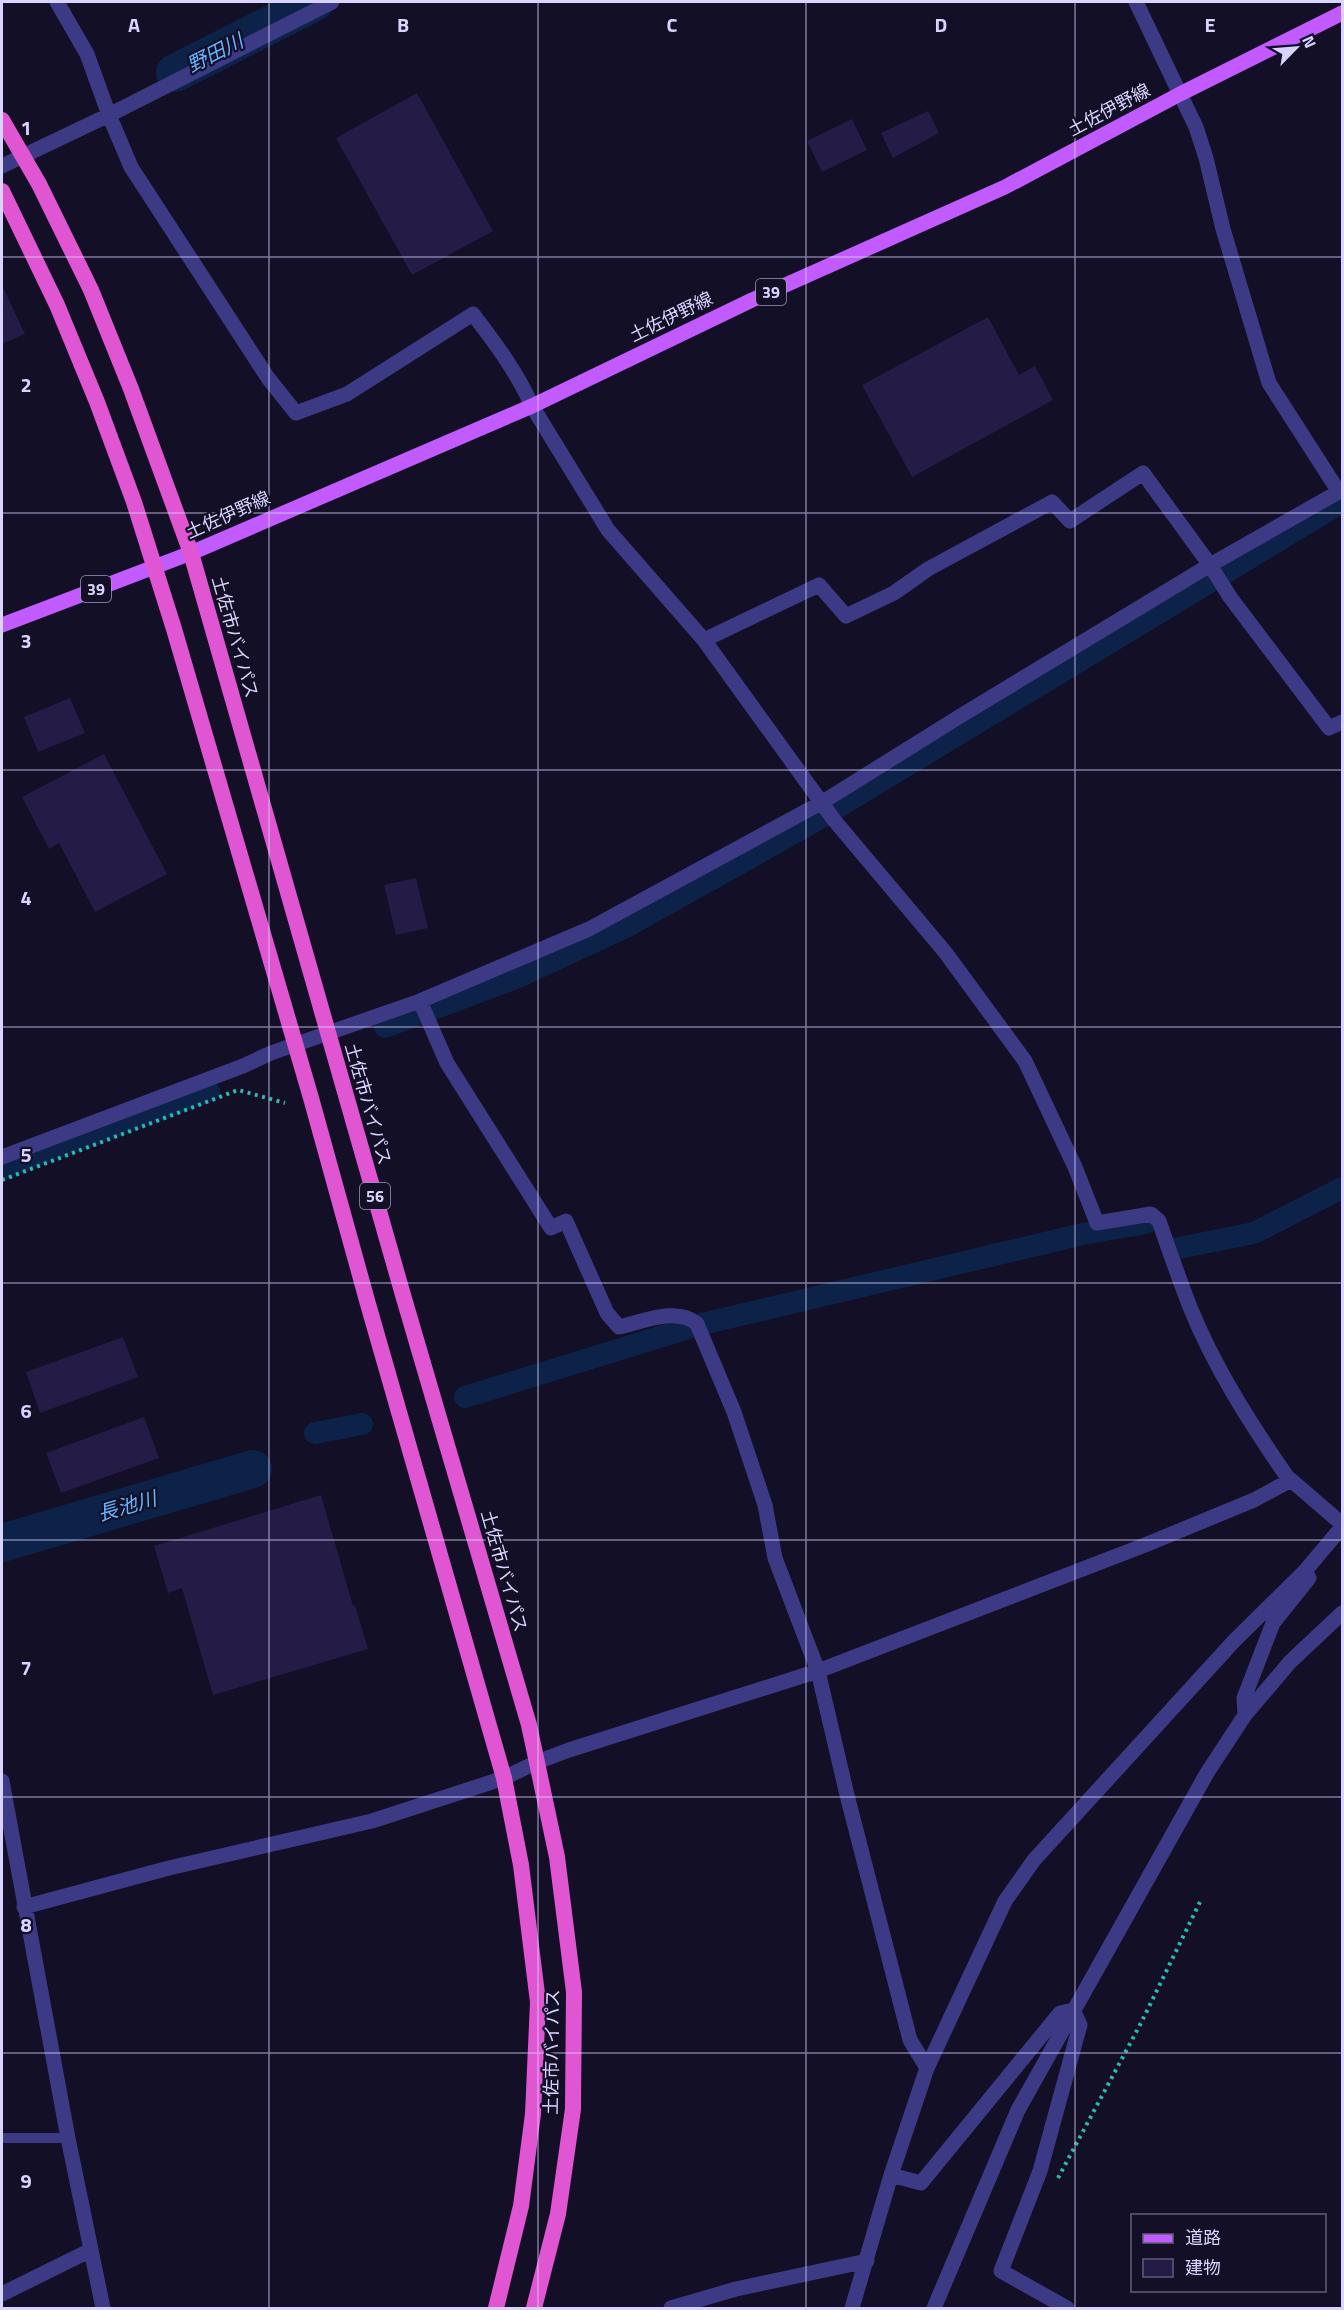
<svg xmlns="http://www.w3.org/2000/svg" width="1344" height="2310" viewBox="0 0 1344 2310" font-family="'Titillium Web','Noto Sans JP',sans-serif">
<rect width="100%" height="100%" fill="#130f26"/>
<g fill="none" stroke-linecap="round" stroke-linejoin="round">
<path stroke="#0c2248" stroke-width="22" d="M385,1027L516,978L628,926L810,824L1342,502
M2,1169L209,1091
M1174,1249L1254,1233L1342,1188
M702,1324L1083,1234L1146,1223
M465,1397L692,1327
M315,1433L362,1424"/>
<path stroke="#0c2248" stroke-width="38" d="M175,73L315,2
M2,1543L253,1469"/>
</g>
<path fill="#241b47" d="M417,93L493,231L412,275L336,138Z
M928,111L939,133L893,158L881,133Z
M852,119L867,150L822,172L807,141Z
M2,285L25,334L2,344Z
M988,317L1019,375L1035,366L1053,400L912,477L862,385Z
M70,698L85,733L38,752L24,717Z
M104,754L167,874L95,912L59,843L49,849L22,797Z
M416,878L428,928L396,935L384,885Z
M123,1337L138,1377L40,1413L26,1372Z
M144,1417L159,1458L61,1493L46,1453Z
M321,1495L353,1606L355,1605L368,1649L213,1695L182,1588L168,1593L154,1546Z"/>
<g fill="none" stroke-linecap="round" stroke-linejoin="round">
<path stroke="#2fb8b0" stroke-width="4" stroke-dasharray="3 4.5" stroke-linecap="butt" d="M2,1180L238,1090L285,1103
M1058,2178L1141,2023L1200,1902"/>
<path stroke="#3d3a85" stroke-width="10" d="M2,2138H68"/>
<path stroke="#3d3a85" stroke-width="15" d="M57,2L87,54L109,115L131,167L268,378L296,413L347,394L473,314C495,343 517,372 532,406L608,530L704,640L834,820L945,952L1025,1061L1075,1167L1097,1223L1151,1214L1159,1221C1169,1250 1179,1279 1190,1307C1215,1369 1252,1426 1290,1481
M1180,94L1196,127L1206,158L1223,229L1269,383L1339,492
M2,166L109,115L332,2
M704,640L819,585L846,616L894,593L928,569L1052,502L1070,521L1143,473L1210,565L1230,597L1329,728L1342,722
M420,1001L447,1063L551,1228L566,1221L607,1313L619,1327C642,1322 678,1306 697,1324L734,1412L765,1505L775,1558L818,1671L847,1795L910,2040L927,2068
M2,1157L243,1066L271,1053L420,1001L589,929L821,803L962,715L1210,565L1342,490
M1245,1715L1244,1698L1273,1623L1309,1578L1305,1571L1342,1527
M2,1781L68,2138L103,2308
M24,1907L169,1868L372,1821L504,1778L537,1762L569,1750L818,1671L1145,1545L1254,1500L1291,1480L1342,1524
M891,2175L921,2183L1060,2013L1073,2010L1080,2025L1040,2171L1001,2271L1067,2308
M2,2294L91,2250
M671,2308L736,2289L867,2261
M852,2308L891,2175L927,2068L1005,1901L1034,1860L1234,1641L1305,1571
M934,2308L1018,2110L1207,1773L1245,1715L1290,1662L1342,1613"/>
<path stroke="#3d3a85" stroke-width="15" d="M1136,2L1180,94"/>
<path stroke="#c25bff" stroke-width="15" d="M2,625L191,553L532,406L752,300L1005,187L1180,94L1342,13"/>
<path stroke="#e055d1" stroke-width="16" d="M2,120L39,184L91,290L131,389L191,553L403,1295L529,1725L557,1857L574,1992L573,2109L558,2214L534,2308
M2,191L57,305L97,402L134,502L174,629L311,1098L368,1304L504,1778L521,1865L538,2002L533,2114L521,2206L496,2308"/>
</g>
<path fill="none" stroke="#d9d4ff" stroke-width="1.5" stroke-opacity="0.55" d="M269,2V2308M538,2V2308M806,2V2308M1075,2V2308M2,257H1342M2,513H1342M2,770H1342M2,1027H1342M2,1283H1342M2,1540H1342M2,1797H1342M2,2053H1342"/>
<g text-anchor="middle" stroke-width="4.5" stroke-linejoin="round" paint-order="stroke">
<g fill="#130f26" stroke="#9e99be" stroke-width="1.5">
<rect x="756" y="279" width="30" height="26" rx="4.5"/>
<rect x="81" y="576" width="30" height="26" rx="4.5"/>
<rect x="360" y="1183" width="30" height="26" rx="4.5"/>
</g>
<g font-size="16" font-weight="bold" fill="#d9d4ff">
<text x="771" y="298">39</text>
<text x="96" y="595">39</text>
<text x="375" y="1202">56</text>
</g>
<g font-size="18" fill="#d9d4ff" stroke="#130f26">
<text transform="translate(1109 110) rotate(-28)" y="6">土佐伊野線</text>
<text transform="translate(671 317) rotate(-26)" y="6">土佐伊野線</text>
<text transform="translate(228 515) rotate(-24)" y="6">土佐伊野線</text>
<text transform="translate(235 637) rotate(74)" y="6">土佐市バイパス</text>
<text transform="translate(368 1104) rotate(74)" y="6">土佐市バイパス</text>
<text transform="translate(504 1571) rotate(74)" y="6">土佐市バイパス</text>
<text transform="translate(552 2052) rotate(-89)" y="6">土佐市バイパス</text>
</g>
<g font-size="20" font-style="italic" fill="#62b6ff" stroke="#130f26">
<text transform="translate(215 53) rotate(-27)" y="7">野田川</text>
<text transform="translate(127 1506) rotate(-16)" y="7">長池川</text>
</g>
</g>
<g font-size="20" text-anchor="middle" font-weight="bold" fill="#d9d4ff" stroke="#130f26" stroke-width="4.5" stroke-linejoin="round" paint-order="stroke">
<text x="134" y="32">A</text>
<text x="403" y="32">B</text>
<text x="672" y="32">C</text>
<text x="941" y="32">D</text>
<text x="1210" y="32">E</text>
<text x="26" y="135">1</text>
<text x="26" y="392">2</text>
<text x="26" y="648">3</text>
<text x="26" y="905">4</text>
<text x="26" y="1162">5</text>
<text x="26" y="1418">6</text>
<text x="26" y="1675">7</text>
<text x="26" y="1932">8</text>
<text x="26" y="2188">9</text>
</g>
<rect width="1344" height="2310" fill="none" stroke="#d9d4ff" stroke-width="6"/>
<rect x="1131" y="2214" width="195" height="78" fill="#130f26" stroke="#625e7d" stroke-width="1.5"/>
<rect x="1143" y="2234" width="30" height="9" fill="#c25bff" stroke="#625e7d" stroke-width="1.5"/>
<text x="1185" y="2244" font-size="18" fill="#d9d4ff">道路</text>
<rect x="1143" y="2259" width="30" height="18" fill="#241b47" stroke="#625e7d" stroke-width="1.5"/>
<text x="1185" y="2274" font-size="18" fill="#d9d4ff">建物</text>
<g transform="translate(1296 48) rotate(65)" stroke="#130f26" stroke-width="4.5" paint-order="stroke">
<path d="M0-4.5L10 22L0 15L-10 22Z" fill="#d9d4ff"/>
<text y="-9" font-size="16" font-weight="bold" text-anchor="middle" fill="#d9d4ff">N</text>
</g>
</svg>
